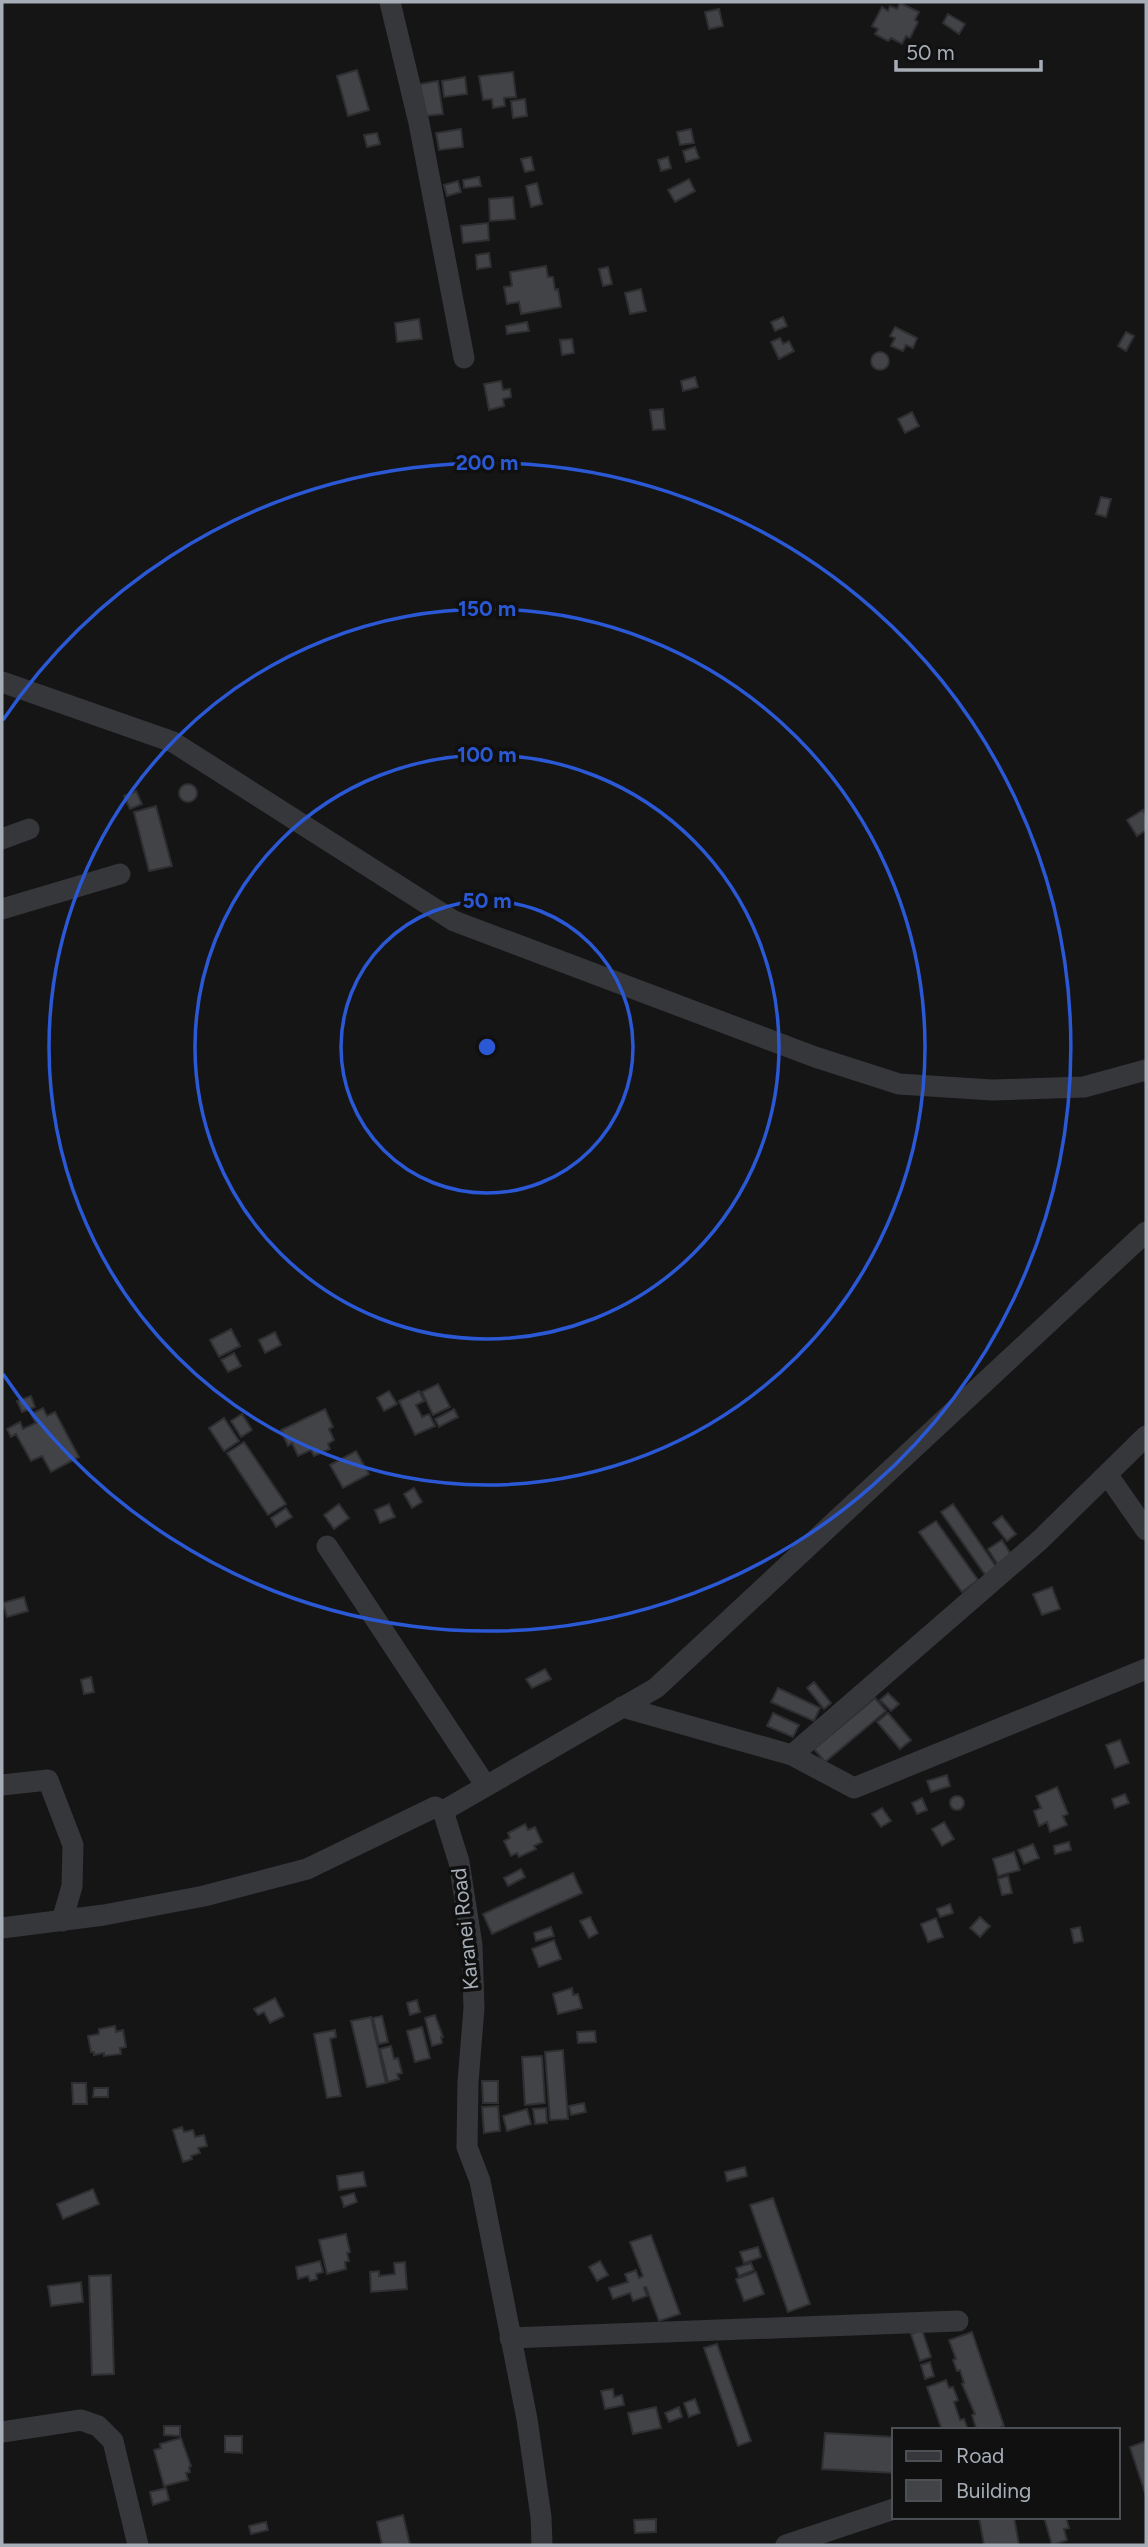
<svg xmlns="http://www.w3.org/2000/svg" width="1148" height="2547" viewBox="0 0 1148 2547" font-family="Figtree,sans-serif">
<rect width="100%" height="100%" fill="#151516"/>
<path fill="#414346" stroke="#2f2f32" stroke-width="2" d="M900,3L919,12L915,20L918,22L910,38L906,36L902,44L891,38L888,41L875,34L878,29L872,26L882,7L888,11L890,6L897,9Z
M719,9L723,26L709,29L705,12Z
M948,14L965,24L959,34L943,23Z
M357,70L369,110L348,116L337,76Z
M513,72L516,97L504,98L505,106L493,108L492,99L483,100L479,76Z
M465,77L467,94L444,97L442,81Z
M438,81L443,114L425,116L420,84Z
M525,99L527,116L513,118L511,101Z
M461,129L463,147L439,150L436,133Z
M691,129L694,143L680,145L677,132Z
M377,133L380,144L367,147L364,135Z
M695,147L699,158L686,162L683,151Z
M531,157L534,170L525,172L521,159Z
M668,157L671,168L661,171L658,160Z
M479,177L481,186L464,188L463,180Z
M689,179L695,191L675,202L668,190Z
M458,181L461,192L447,196L444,185Z
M537,183L542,204L531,207L526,186Z
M513,197L515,219L490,221L489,199Z
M488,223L489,240L463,243L461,226Z
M489,253L491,267L477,269L476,255Z
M546,266L548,277H553L555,290L558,289L561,307L521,314L519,302L507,304L504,287L512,286L510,272Z
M608,267L612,284L603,286L599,269Z
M641,289L646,311L630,314L625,293Z
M783,317L787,326L775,331L771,322Z
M419,319L422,339L397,342L395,323Z
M527,322L529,331L507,334L506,326Z
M895,327L917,338L913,348L906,345L903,351L891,346L895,338L890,336Z
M1126,332L1134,336L1126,351L1118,346Z
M780,338L783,344L789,341L794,351L779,359L771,342Z
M572,339L574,353L562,355L560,340Z
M871 361a9 9 0 1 1 18 0a9 9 0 1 1-18 0Z
M695,377L698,387L683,391L681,381Z
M501,381L503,390L510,389L511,397L503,399L504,406L489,410L484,384Z
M663,409L665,429L653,430L650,410Z
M912,412L919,426L905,433L898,419Z
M1101,497L1111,499L1106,517L1096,514Z
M179 793a9 9 0 1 1 18 0a9 9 0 1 1-18 0Z
M136,791L142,804L130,809L124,796Z
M156,806L172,866L149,871L134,812Z
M1143,810L1146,816V830L1137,836L1127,820Z
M231,1329L240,1346L219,1357L210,1340Z
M275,1332L281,1345L265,1353L259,1340Z
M234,1353L241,1366L228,1372L221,1360Z
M438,1384L450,1407L433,1415L422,1392Z
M389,1391L397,1404L384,1411L377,1398Z
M419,1391L424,1401L416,1405L422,1417L429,1414L435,1426L415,1435L399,1401Z
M31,1396L35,1407L22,1412L17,1401Z
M43,1408L47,1416L55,1412L79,1457L51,1472L42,1456L31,1461L16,1434L11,1437L7,1429L20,1422L23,1429L36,1423L31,1414Z
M325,1409L333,1427L329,1429L334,1440L328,1444L330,1449L314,1456L311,1450L298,1456L292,1443L288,1446L281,1430Z
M454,1409L458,1417L439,1427L435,1419Z
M242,1414L252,1430L241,1437L231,1421Z
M224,1418L239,1441L224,1451L209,1428Z
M244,1442L286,1504L268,1515L227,1453Z
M356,1451L369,1474L343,1488L330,1465Z
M414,1488L422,1502L412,1508L404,1494Z
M339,1504L349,1518L334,1529L324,1515Z
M389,1504L395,1517L380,1523L375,1510Z
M953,1504L997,1568L986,1576L941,1512Z
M286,1508L292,1517L276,1527L271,1518Z
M1002,1516L1016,1534L1007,1541L993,1523Z
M936,1521L978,1580L962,1592L919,1532Z
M1002,1540L1012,1556L998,1565L988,1549Z
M1052,1587L1060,1609L1042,1615L1033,1594Z
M24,1597L28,1611L7,1617L3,1603Z
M545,1669L551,1679L532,1688L526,1679Z
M91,1677L94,1692L84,1694L81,1680Z
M814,1682L831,1703L824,1709L807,1688Z
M778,1688L820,1708L814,1721L771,1702Z
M888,1693L899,1704L891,1711L880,1700Z
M875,1698L886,1711L825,1762L814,1749Z
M773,1713L799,1725L793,1737L767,1726Z
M888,1713L911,1740L900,1749L877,1722Z
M1120,1740L1129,1763L1115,1768L1106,1745Z
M947,1775L950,1786L931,1792L927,1781Z
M1057,1787L1068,1814L1063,1816L1067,1825L1050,1832L1047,1822L1039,1826L1034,1811L1041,1808L1036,1796Z
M1125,1794L1129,1803L1115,1808L1112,1799Z
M950 1803a7 7 0 1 1 14 0a7 7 0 1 1-14 0Z
M922,1798L927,1810L917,1814L912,1803Z
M882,1808L891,1821L881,1827L872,1814Z
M944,1822L954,1839L942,1846L932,1829Z
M525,1824L528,1830L535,1827L542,1842L534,1846L536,1849L519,1857L517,1853L511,1856L504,1841L510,1838L508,1833Z
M1069,1842L1071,1850L1055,1854L1054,1846Z
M1033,1844L1039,1858L1024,1864L1018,1850Z
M1014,1852L1020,1870L998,1876L993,1859Z
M521,1869L525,1877L508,1886L504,1878Z
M573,1873L582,1893L492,1934L483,1914Z
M1008,1876L1012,1893L1002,1895L998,1879Z
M950,1904L953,1913L940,1917L937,1909Z
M590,1917L598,1933L589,1938L580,1921Z
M980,1917L990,1926L980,1937L970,1928Z
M936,1918L943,1937L928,1942L921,1924Z
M551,1927L554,1936L536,1941L534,1933Z
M1080,1927L1083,1941L1074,1943L1071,1929Z
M554,1940L561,1959L539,1967L532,1949Z
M572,1988L573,1995L578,1994L582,2008L558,2014L553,1994Z
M275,1998L284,2016L270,2023L264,2012L258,2015L254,2009Z
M417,2000L420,2012L410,2015L407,2003Z
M435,2015L443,2037H441L442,2043L432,2046L425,2018Z
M382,2016L388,2042L379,2044L373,2018Z
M371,2017L386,2083L367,2087L351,2021Z
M115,2026L116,2032L123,2030L126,2047L120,2048L121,2054L104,2056V2053L94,2055V2052H91L88,2036L99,2034V2029Z
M422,2027L430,2058L415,2062L407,2031Z
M335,2030L336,2037L330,2039L341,2096L327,2098L314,2034Z
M595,2031L596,2042L578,2043L577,2032Z
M391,2046L394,2059L398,2058L402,2073L397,2074L399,2079L388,2082L380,2049Z
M563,2050L568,2119L550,2120L545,2052Z
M542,2056L545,2103L525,2105L522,2057Z
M482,2081H498V2103H483Z
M72,2083H86L87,2104H73Z
M94,2088H108V2097H93Z
M584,2103L586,2112L571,2115L569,2106Z
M498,2106L500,2131L484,2133L482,2107Z
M546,2108L547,2123L535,2124L533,2109Z
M527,2109L531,2124L507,2131L503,2116Z
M182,2127L184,2132L193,2130L195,2137L204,2135L207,2146L198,2148L200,2153L191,2156L192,2159L183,2162L173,2130Z
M745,2167L747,2176L727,2181L725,2172Z
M363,2172L366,2186L339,2190L337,2176Z
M93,2189L99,2204L63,2219L57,2204Z
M354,2193L357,2202L344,2207L341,2197Z
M773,2198L810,2304L788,2312L750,2205Z
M346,2234L350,2252L347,2253L349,2261L345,2262L346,2269L327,2274L319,2240Z
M651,2235L680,2314L659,2321L646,2287L644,2288L647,2296L633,2301L630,2293L613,2299L609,2288L628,2282L625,2274L636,2270L639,2278L643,2276L630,2242Z
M758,2247L761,2257L744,2263L740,2252Z
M320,2261L323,2272L316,2274L317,2279L310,2281L308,2276L298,2279L296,2267Z
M600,2261L608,2275L597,2281L589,2267Z
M405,2262L407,2289L371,2292L370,2272L379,2271V2276L395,2274L394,2263Z
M751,2263L754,2270L739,2276L736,2268Z
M756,2272L764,2294L744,2301L736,2279Z
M111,2275L114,2374L92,2375L89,2276Z
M81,2282L83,2302L51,2306L48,2286Z
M922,2330L931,2357L920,2361L911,2334Z
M972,2332L1004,2426L994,2430L976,2428L972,2415L975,2414L962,2384L964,2383L960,2370L957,2371L953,2360L956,2359L949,2340Z
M717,2344L751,2441L738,2446L704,2348Z
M930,2362L934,2376L925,2379L921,2365Z
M946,2380L949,2388L953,2387L958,2400L954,2402L960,2420L964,2419L968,2430H942L927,2387Z
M613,2389L614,2397L622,2395L624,2405L605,2409L601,2391Z
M695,2399L700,2413L689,2417L684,2403Z
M656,2407L661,2428L633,2434L628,2413Z
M679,2407L682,2417L669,2422L665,2413Z
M164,2426H180V2436L164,2435Z
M825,2433L894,2437V2473L822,2469Z
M225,2436H242V2453L225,2452Z
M181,2438L191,2466L189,2467L190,2472L186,2473L188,2480L164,2486L154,2450L161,2448L160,2444Z
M1146,2441V2496L1130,2447Z
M166,2488L169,2500L153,2505L150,2492Z
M403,2515L410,2545H382L377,2522Z
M979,2517H1014L1019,2545H984Z
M1044,2517H1066L1069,2528L1064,2529L1067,2540L1052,2545Z
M656,2519V2532L635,2533L634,2520Z
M266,2522L268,2530L251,2534L249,2526Z"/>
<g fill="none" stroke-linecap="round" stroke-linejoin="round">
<path stroke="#36373b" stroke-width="21" d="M390,2L419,123L464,358
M2,682L173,742L454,921L815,1057L899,1084L992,1090L1084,1087L1146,1070
M2,839L29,829
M2,909L120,874
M1107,1474L1146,1530
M327,1546L486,1786
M622,1707L792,1755L854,1788L1146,1669
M792,1755L1040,1540L1146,1436
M2,1785L48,1780L73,1845L72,1886L62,1921
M443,1811L656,1688L1146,1232
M2,1928L104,1915L204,1896L307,1869L435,1807L443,1811L459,1862L472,1945L474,2008L468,2082L467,2147L480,2181L527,2419L541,2517L542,2545
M510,2338L958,2321
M2,2432L81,2420L98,2426L113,2441L138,2545
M786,2545L894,2509"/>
</g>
<g fill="none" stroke="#2b58d5" stroke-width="3.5">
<circle cx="487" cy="1047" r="146"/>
<circle cx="487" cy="1047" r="292"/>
<circle cx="487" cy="1047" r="438"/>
<path d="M3 720A584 584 0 1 1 3 1374"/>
</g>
<g text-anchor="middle" stroke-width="7" stroke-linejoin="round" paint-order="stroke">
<g font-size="21" fill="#a6adb6" stroke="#101011">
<text transform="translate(465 1929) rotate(-96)" y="7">Karanei Road</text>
</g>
</g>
<circle cx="487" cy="1047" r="10" fill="#2b58d5" stroke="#101011" stroke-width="3.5"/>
<g font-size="21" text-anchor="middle" font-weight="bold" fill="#2b58d5" stroke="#101011" stroke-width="7" stroke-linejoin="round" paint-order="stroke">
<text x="487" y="470">200 m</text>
<text x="487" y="616">150 m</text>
<text x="487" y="762">100 m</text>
<text x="487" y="908">50 m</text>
</g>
<rect width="1148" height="2547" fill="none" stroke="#a6adb6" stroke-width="7"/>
<rect x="892" y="2428" width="228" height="91" fill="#101011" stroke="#4c4f53" stroke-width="2"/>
<rect x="906" y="2451" width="35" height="10" fill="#36373b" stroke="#4c4f53" stroke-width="2"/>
<text x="956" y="2463" font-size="21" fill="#a6adb6">Road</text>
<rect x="906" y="2480" width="35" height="21" fill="#414346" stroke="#4c4f53" stroke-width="2"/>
<text x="956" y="2498" font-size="21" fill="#a6adb6">Building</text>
<path d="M896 60v10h145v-10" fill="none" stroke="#a6adb6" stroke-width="3.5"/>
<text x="906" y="60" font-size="21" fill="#a6adb6" stroke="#101011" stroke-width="5" paint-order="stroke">50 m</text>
</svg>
